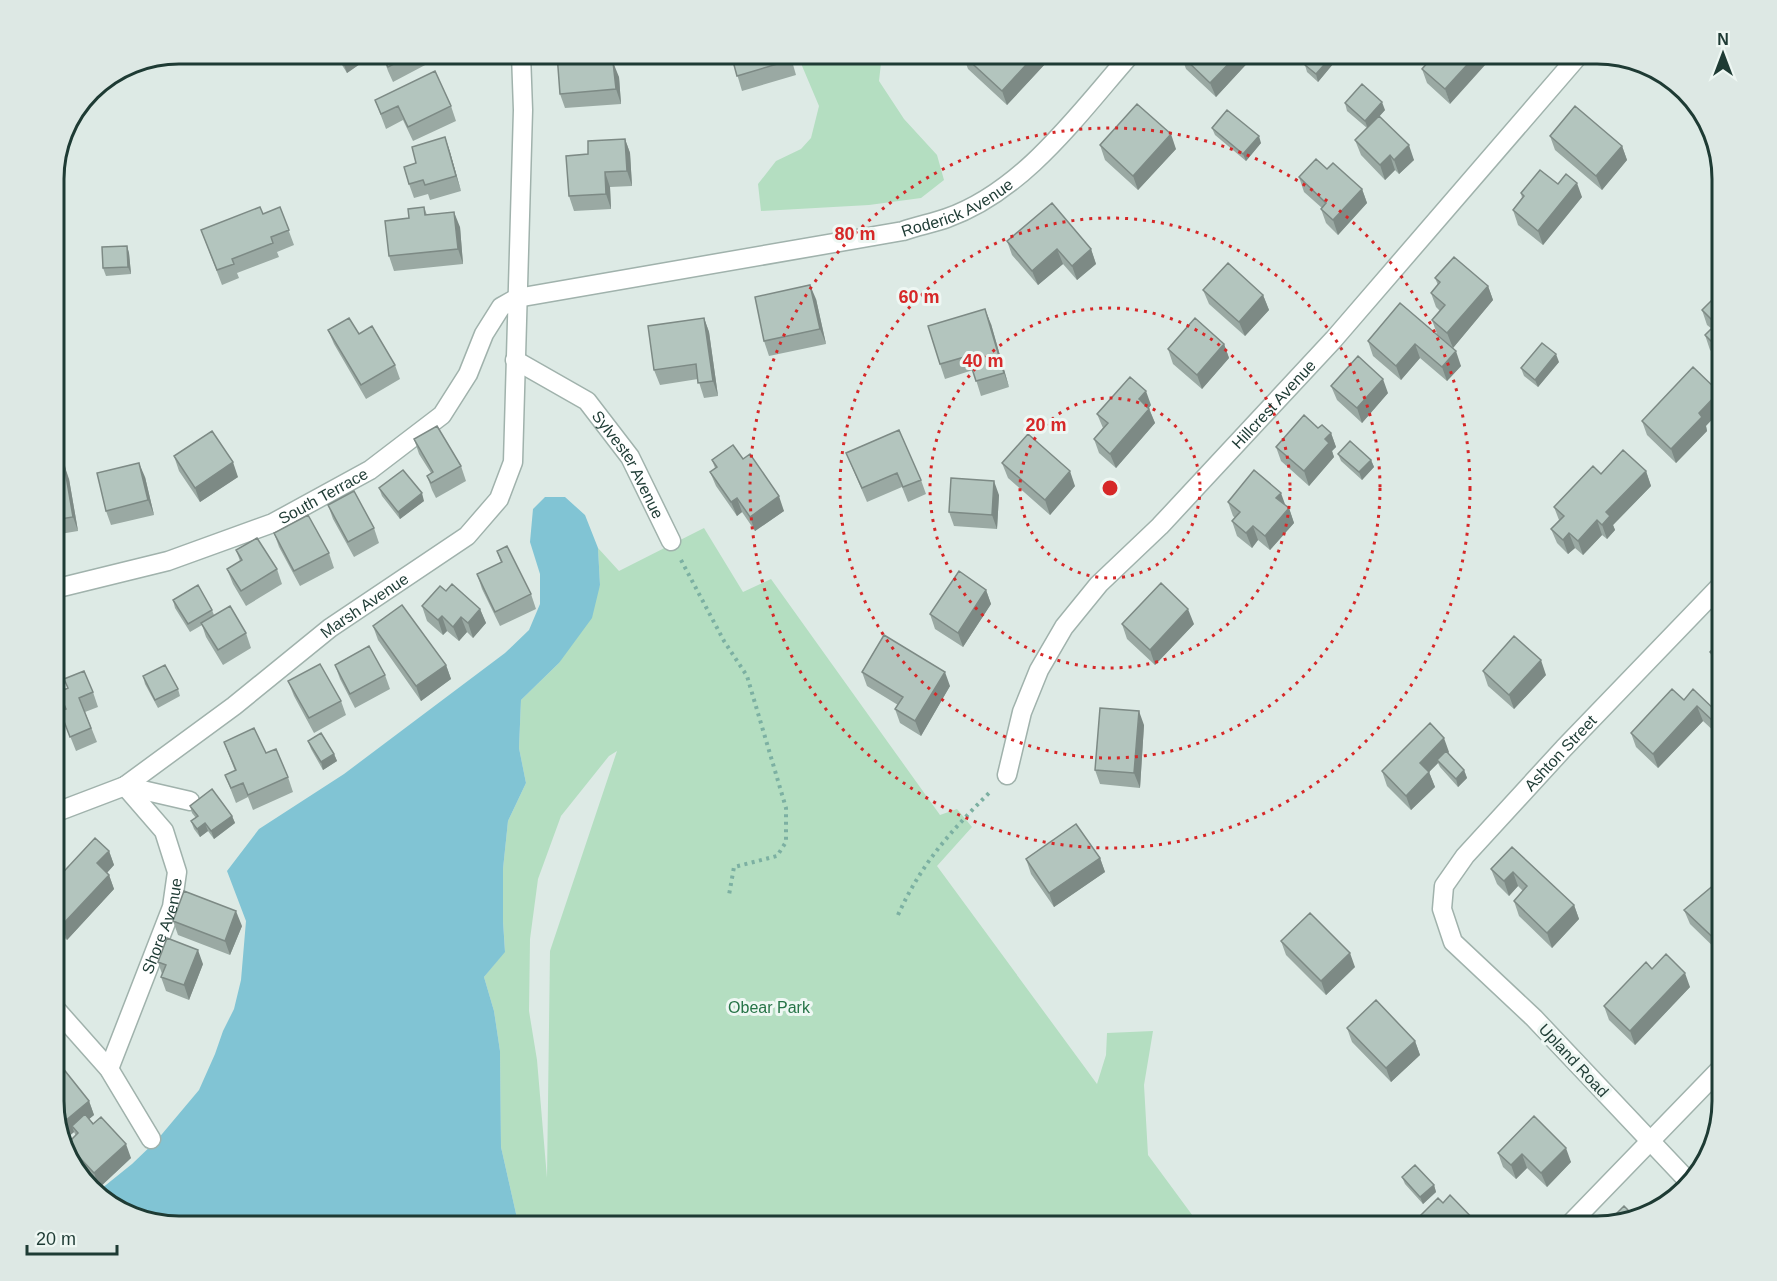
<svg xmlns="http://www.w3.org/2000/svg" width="1777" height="1281" viewBox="0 0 1777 1281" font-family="Helvetica,sans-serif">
<rect width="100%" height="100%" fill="#ddeae5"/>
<path fill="#b4dec1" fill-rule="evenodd" d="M797,54H882L879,81L904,119L937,155L944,180L921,198L869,205L761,211L758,184L776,161L801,149L811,138L819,106Z
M704,528L743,592L771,579L940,815L957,809L972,827L937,866L1097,1084L1106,1055L1107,1033L1153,1031L1144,1085L1148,1155L1201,1227H519L501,1147L500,1051L494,1011L484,977L505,951L503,921V869L508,821L526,783L519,748L521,700L559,663L600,585L598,548L619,571ZM617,751L550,951L547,1178L537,1060L529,1011L530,939L538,879L561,816L609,756Z"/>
<path fill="#81c4d4" d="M545,497H565L585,515L598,548L600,585L592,618L559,663L521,700L519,748L526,783L508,821L503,869V921L505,952L484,977L494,1011L500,1051L501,1147L519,1227H179L103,1201L96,1193L132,1164L157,1140L199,1090L215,1054L223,1031L234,1009L241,980L246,921L227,871L259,829L344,774L505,653L529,630L540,604V574L530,542L533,509Z"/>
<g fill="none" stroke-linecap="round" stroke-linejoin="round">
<defs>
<g id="street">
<path id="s1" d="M515,360L587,401L630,457L671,541"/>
<path id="s2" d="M54,589L168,561L273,523L370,470L442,415L468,374L484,334L501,307L517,298L903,231C917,226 933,223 947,218C1024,191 1079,113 1131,54"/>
<path id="s3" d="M1007,775L1022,712L1039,670L1064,627L1099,584L1160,526L1334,339L1580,54"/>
<path d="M125,786L190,801"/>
<path id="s4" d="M54,813L125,786L234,706L330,628L467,536L499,499L513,462L523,110L521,54"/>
<path d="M54,1007L109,1069L151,1139"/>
<path id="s5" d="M109,1069L172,907L177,872L164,831L125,786"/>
<path id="s6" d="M1690,1183L1534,1018L1453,942L1442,909L1444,886L1465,856L1564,748L1723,583"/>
<path d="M1567,1227L1723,1066"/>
</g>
</defs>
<use href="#street" stroke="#a0b2ac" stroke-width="21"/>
<path stroke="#7cb0a2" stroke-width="4" stroke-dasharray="3 4.5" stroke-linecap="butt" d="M681,560L724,641L747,676L786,808V842L777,856L734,867L729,895
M898,915C922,862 952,830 992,790"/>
<use href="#street" stroke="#fff" stroke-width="18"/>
</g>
<path fill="#9aa9a3" d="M335,54H369L370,57L347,73Z
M387,54H446L393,82L388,71L383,57L387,55Z
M557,54H594L598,63L619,77L621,104L565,108L560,94Z
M731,54H790L796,75L742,91Z
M964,54H1043L1046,63L1007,105L968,69L963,55Z
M1182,54H1252L1253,57L1216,97L1186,69L1181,55Z
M1435,54L1450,104L1427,83L1422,69Z
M1331,57L1333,64L1318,82L1307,72L1305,65Z
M375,100L451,106L456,121L413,141L403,120L386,129Z
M1345,103L1385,110L1376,120L1414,160L1399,174L1395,170L1385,180L1361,155L1355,140L1367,128L1347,111Z
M1212,128L1261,143L1246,161L1215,135Z
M1550,136L1622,146L1627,160L1602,190L1555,150Z
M445,137L450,152L461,191L430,200L428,194L414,198L409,184L416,163Z
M625,139L630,153L632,186L610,187L611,209L574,211L569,196L588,154Z
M1100,145L1176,149L1138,190L1105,160Z
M1327,169L1362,189L1367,203L1338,235L1326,223L1321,209L1322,208L1304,192L1299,177Z
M1558,184L1582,197L1543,245L1518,225L1513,210L1522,198L1521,193Z
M280,207L294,245L277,252L279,257L237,273L239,278L222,285L201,230L263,214Z
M424,207L427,215L460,227L463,264L394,271L389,256L409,218Z
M1007,241L1091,249L1096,264L1077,280L1063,264L1038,285L1012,255Z
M127,246L129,253L131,274L106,276L103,268Z
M1435,278L1488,286L1493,300L1453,348L1437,334L1432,320L1440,311L1436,307L1431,293L1438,285Z
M1203,290L1263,295L1269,310L1245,336L1209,304Z
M816,299L826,344L769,356L764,341Z
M1723,301V362L1710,350L1705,335L1712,329L1707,325L1702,310Z
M1400,303L1461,366L1447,381L1420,358L1401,380L1373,356L1368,341Z
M704,318L709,332L718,396L704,398L698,379L660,385L654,370Z
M991,324L1009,387L981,396L973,370L945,379L940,364Z
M328,330L359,334L395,365L400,379L366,399L334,344Z
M1224,344L1229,358L1202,389L1173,364L1168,349Z
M1559,362L1538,387L1524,376L1521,368Z
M1331,386L1388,393L1362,423L1337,400Z
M1151,405L1149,408L1155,423L1116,468L1099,453L1094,439L1103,428L1097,414Z
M1642,421L1706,426L1707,431L1676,463L1647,435Z
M1318,428L1331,433L1336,447L1332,451L1334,457L1309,486L1281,461L1276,447Z
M414,439L461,466L466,481L436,498L432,490L427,476L431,473L419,454Z
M846,453L921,480L926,494L908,502L902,487L867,502Z
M1338,454L1371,460L1374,467L1362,480L1341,461Z
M174,456L238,477L200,502L179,471Z
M743,459L784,511L755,531L742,512L737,516L716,486L710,472L715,468L712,460Z
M1002,463L1075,486L1050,515L1008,478Z
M54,466L69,479L78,531L54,535Z
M1646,471L1651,486L1613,525L1615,530L1607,539L1602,535L1583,555L1575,548L1568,554L1557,543L1551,529L1559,520L1554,507L1601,474Z
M145,477L154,515L111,525L106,511Z
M379,488L424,501L400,519L382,496Z
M999,495L997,529L954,526L949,512Z
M1228,502L1285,506L1289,508L1294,523L1270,550L1258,540L1252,548L1237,536L1232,521L1235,518L1233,516Z
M328,505L374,528L379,543L354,557L333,519Z
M274,533L329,553L334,568L300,586L279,547Z
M236,550L277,569L282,584L246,606L233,584L227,569L240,561Z
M497,551L531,594L536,609L500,626L482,589L477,574L501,563Z
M986,590L991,604L963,647L935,629L930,614Z
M446,591L480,609L486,623L473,638L467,632L459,641L447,631L443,635L427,621L422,606Z
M173,600L212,610L214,615L246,633L251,648L223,665L206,637L202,625L190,632L175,608Z
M1122,624H1194L1155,665L1127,639Z
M373,626L446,665L451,679L421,701L378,640Z
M1723,626V673L1715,666L1710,652L1720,641L1717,632Z
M335,665L385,675L390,689L355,708L340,679Z
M1483,671L1546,675L1514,709L1488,686Z
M862,672L950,686L921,736L900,723L895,709L898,705L867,686Z
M143,676L178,689L180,696L158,708L145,684Z
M288,681L341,701L346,715L314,733L294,696Z
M1693,689L1723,725V729L1718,735L1703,721L1658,768L1636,747L1631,733L1684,700Z
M59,692H93L98,707L85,712L97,742L76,751L60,711L65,709Z
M1144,725L1140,788L1100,784L1095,770Z
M308,741L334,754L337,761L323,770L311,749Z
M224,742L266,753L288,777L293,792L253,810L248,797L236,803L225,775L235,771Z
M1449,752L1448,753L1464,770L1467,778L1458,787L1440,767L1438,763L1429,772L1435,787L1411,810L1387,786L1382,771Z
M190,806L232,816L235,823L214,839L208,831L200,837L194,829L191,821L196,818L192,813Z
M1512,847L1574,905L1579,919L1552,948L1519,916L1514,901L1523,891L1518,886L1509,896L1497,884L1491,869Z
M109,851L114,865L107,873L109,875L114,889L67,940L54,928V882Z
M1100,858L1105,872L1054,907L1031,874L1026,859Z
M1723,892V956L1690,924L1684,910Z
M173,921L242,926L230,955L178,935Z
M1281,941L1355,967L1326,995L1286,955Z
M158,962L203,964L189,1000L166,991L161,977L162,974Z
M1652,969L1690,987L1635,1045L1609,1020L1604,1006Z
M1347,1028L1415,1041L1420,1055L1391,1082L1352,1042Z
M89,1101L94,1115L89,1119L131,1158L99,1188L72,1159L67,1144L76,1136L74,1132L63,1141Z
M1534,1116L1571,1162L1547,1187L1527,1168L1516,1179L1503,1167L1498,1153Z
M1402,1177L1434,1185L1436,1192L1423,1204L1405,1184Z
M1420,1216L1480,1226V1227H1424Z"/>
<path fill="#7d8a85" d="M361,54H369L370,57L347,73L344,65Z
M593,54H594L598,64H594Z
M1036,54H1043L1046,63L1007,105L1002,91Z
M1238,54H1252L1253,57L1216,97L1210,83Z
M1477,54H1495L1450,104L1445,89Z
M1331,57L1333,64L1318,82L1316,74Z
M613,62L619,77L621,104L616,89Z
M1382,102L1385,110L1368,129L1365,121Z
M1171,134L1176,149L1138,190L1133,176Z
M1259,136L1261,143L1246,161L1243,154Z
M445,137L450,152L461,191L456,176Z
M625,139L630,153L632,186L627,171Z
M1409,145L1414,160L1399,174L1394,160Z
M1622,146L1627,160L1602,190L1596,176Z
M1390,155L1395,170L1385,180L1380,165Z
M605,172L610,187L611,209L606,194Z
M1577,183L1582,197L1543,245L1538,231Z
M1362,189L1367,203L1338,235L1333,220Z
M454,212L460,227L463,264L458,249Z
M127,246L129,253L131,274L128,267Z
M1057,249L1063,264L1038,285L1032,271Z
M1091,249L1096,264L1077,280L1072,266Z
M810,285L816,299L826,344L820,329Z
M1488,286L1493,300L1453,348L1447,333Z
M1263,295L1269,310L1245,336L1239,322Z
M985,309L991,324L1009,387L1004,373Z
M704,318L709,332L718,396L713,381Z
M1224,344L1229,358L1202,389L1197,375Z
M1415,344L1420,358L1401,380L1396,366Z
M1456,351L1461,366L1447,381L1442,367Z
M1556,354L1559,362L1538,387L1535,380Z
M1383,379L1388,393L1362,423L1357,408Z
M1146,391L1151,405L1144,414L1139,399Z
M1719,392L1723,404V408L1706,426L1707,431L1676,463L1671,449L1699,413Z
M1149,409L1155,423L1116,468L1110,454Z
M1331,433L1336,447L1332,451L1334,457L1309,486L1304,471L1325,439Z
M1371,460L1374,467L1362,480L1359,472Z
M233,462L238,477L200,502L195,488Z
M139,463L145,477L154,515L148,500Z
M64,464L69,479L78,531L73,517Z
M1070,471L1075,486L1050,515L1045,500Z
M1646,471L1651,486L1613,525L1615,530L1607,539L1602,525L1606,512Z
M994,481L999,495L997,529L992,515Z
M422,493L424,501L400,519L398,512Z
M1281,493L1286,507L1276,498Z
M779,496L784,511L755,531L750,517Z
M737,498L742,512L737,516L731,502Z
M1289,508L1294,523L1270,550L1265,536Z
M1597,520L1602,535L1583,555L1578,541Z
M1253,526L1258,540L1252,548L1246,533Z
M1569,533L1575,548L1568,554L1563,540Z
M986,590L991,604L963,647L958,633Z
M480,609L486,623L473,638L468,623Z
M1188,609L1194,624L1155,665L1150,650Z
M442,616L447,631L443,635L438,620Z
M461,617L467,632L459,641L453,627Z
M1541,660L1546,675L1514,709L1509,695Z
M446,665L451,679L421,701L416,686Z
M945,672L950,686L921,736L915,721Z
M1697,706L1703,721L1658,768L1653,754Z
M1139,711L1144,725L1140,788L1134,773Z
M1719,714L1723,725V729L1718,735L1713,721Z
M1444,738L1449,752L1439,762L1437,760L1438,763L1429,772L1435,787L1411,810L1406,796L1420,763Z
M334,754L337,761L323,770L321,762Z
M1464,770L1467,778L1458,787L1456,779Z
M232,816L235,823L214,839L211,831Z
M205,823L208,831L200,837L197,829Z
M109,851L114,865L102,878L97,863Z
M1100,858L1105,872L1054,907L1049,893Z
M1513,872L1518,886L1509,896L1504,881Z
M109,875L114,889L67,940L62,925Z
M1574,905L1579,919L1552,948L1547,933Z
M236,911L242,926L230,955L225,941Z
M198,950L203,964L189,1000L184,985Z
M1350,953L1355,967L1326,995L1321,981Z
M1685,973L1690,987L1635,1045L1630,1031Z
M1415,1041L1420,1055L1391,1082L1386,1068Z
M89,1101L94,1115L76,1130L72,1126L74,1132L63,1141L59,1126Z
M126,1144L131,1158L99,1188L94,1173Z
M1566,1148L1571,1162L1547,1187L1541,1173Z
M1522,1154L1527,1168L1516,1179L1511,1165Z
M1434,1185L1436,1192L1423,1204L1420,1197Z"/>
<path fill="#b3c5be" stroke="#7d8a85" stroke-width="1.5" d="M337,54H361L344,65Z
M389,54H414L388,67L383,57Z
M557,54H593L594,64L613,62L616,89L560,94Z
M731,54H789L791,60L737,76Z
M964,54H1036L1002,91L963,55Z
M1182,54H1238L1210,83L1181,55Z
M1314,54H1327L1331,57L1316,74L1305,65Z
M1435,54H1477L1445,89L1422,69Z
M435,71L451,106L408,127L398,106L381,114L375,100Z
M1362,84L1382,102L1365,121L1345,103Z
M1137,104L1171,134L1133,176L1100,145Z
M1575,106L1622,146L1596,176L1550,136Z
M1227,110L1259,136L1243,154L1212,128Z
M1379,116L1409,145L1394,160L1390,155L1380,165L1355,140Z
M445,137L456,176L425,185L423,180L409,184L404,167L416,163L412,147Z
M625,139L627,171L605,172L606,194L569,196L566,156L588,154V141Z
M1316,159L1327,169L1333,163L1362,189L1333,220L1321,209L1326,203L1299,177Z
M1540,170L1558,184L1566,174L1577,183L1538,231L1513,210L1524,196L1521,193Z
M1052,203L1091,249L1072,266L1057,249L1032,271L1007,241Z
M260,207L263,214L280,207L289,230L271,237L273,243L232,259L234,264L217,270L201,230Z
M424,207L425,215L454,212L458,249L389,256L385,221L409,218L408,209Z
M127,246L128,267L103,268L102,247Z
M1454,257L1488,286L1447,333L1432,320L1445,305L1431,293L1440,282L1435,278Z
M1228,263L1263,295L1239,322L1203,290Z
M810,285L820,329L764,341L755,297Z
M1717,295L1723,301V353L1705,335L1716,324L1702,310Z
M1400,303L1456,351L1442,367L1415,344L1396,366L1368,341Z
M985,309L1004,373L976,381L968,356L940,364L928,326Z
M349,318L359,334L372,326L395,365L361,385L328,330Z
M704,318L713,381L698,383L696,364L654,370L648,326Z
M1195,318L1224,344L1197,375L1168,349Z
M1542,343L1556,354L1535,380L1521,368Z
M1358,356L1383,379L1357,408L1331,386Z
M1693,367L1719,392L1699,413L1702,417L1671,449L1642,421Z
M1130,377L1146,391L1139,399L1149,409L1110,454L1094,439L1108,423L1097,414Z
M1304,415L1318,428L1322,425L1331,433L1325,439L1329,443L1304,471L1276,447Z
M437,426L461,466L431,483L427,476L433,472L414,439Z
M899,430L921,480L903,487L897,473L862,488L846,453Z
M212,431L233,462L195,488L174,456Z
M1028,434L1070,471L1045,500L1002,463Z
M1350,441L1371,460L1359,472L1338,454Z
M733,445L743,459L750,454L779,496L750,517L737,498L731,502L710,472L717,467L712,460Z
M1623,450L1646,471L1606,512L1610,516L1602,525L1597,520L1578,541L1569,533L1563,540L1551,529L1564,516L1554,507L1593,466L1601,474Z
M139,463L148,500L106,511L97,473Z
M64,464L73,517L54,520V466Z
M403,470L422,493L398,512L379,488Z
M1254,470L1281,493L1276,498L1289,508L1265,536L1253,526L1246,533L1232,521L1240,512L1228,502Z
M951,478L994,481L992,515L949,512Z
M354,491L374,528L348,542L328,505Z
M308,515L329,553L294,571L274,533Z
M257,538L277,569L241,591L227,569L242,560L236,550Z
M507,546L531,594L495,612L477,574L502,562L497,551Z
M959,571L986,590L958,633L930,614Z
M1161,583L1188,609L1150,650L1122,624Z
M452,584L480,609L468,623L461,617L453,627L442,616L438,620L422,606L440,586L446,591Z
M198,585L212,610L188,624L173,600Z
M402,605L446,665L416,686L373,626Z
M230,606L246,633L218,650L201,623Z
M1723,626V664L1710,652L1723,638L1717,632Z
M884,635L945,672L915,721L895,709L903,697L862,672Z
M1514,636L1541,660L1509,695L1483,671Z
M369,646L385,675L350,694L335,665Z
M320,664L341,701L309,718L288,681Z
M165,665L178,689L155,700L143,676Z
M84,671L93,692L79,698L91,728L70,737L60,711L66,709L59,692L68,688L64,679Z
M1672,689L1684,700L1693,689L1719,714L1713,721L1697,706L1653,754L1631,733Z
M1100,708L1139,711L1134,773L1095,770Z
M1430,723L1444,738L1420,763L1429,772L1406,796L1382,771Z
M254,728L266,753L276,749L288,777L248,795L243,783L231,788L225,775L236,770L224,742Z
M321,733L334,754L321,762L308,741Z
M1446,751L1464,770L1456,779L1437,760Z
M212,789L232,816L211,831L205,823L197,829L191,821L198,816L190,806Z
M1076,824L1100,858L1049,893L1026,859Z
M95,838L109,851L97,863L109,875L62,925L54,918V882Z
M1512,847L1574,905L1547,933L1514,901L1527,886L1513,872L1504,881L1491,869Z
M1715,884L1723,892V947L1684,910Z
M184,891L236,911L225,941L173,921Z
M1310,913L1350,953L1321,981L1281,941Z
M167,938L198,950L184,985L161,977L166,965L158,962Z
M1666,954L1685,973L1630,1031L1604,1006L1646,962L1652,969Z
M1376,1000L1415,1041L1386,1068L1347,1028Z
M54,1057L89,1101L59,1126L54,1109Z
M85,1114L93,1124L101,1117L126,1144L94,1173L67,1144L78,1133L72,1126Z
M1534,1116L1566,1148L1541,1173L1522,1154L1511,1165L1498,1153Z
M1415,1165L1434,1185L1420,1197L1402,1177Z
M1450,1195L1480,1226L1479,1227H1430L1420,1216L1438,1198L1443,1203Z
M1624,1206L1636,1218L1605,1225Z"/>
<g fill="none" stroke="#d62828" stroke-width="3" stroke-dasharray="3 6">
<circle cx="1110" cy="488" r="90"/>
<circle cx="1110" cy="488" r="180"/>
<circle cx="1110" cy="488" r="270"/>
<circle cx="1110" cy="488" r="360"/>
</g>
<g text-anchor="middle" stroke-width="6" stroke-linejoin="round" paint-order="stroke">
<g font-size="16" fill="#1e3b34" stroke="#eef7f3">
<text dy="6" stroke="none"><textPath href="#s2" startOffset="1023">Roderick Avenue</textPath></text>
<text dy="6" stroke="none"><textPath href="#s3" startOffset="466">Hillcrest Avenue</textPath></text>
<text dy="6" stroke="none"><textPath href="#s1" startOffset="159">Sylvester Avenue</textPath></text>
<text dy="6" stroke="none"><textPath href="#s2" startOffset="286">South Terrace</textPath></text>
<text dy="6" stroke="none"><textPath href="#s4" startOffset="376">Marsh Avenue</textPath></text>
<text dy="6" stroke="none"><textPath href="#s6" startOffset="573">Ashton Street</textPath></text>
<text dy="6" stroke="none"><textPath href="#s5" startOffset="153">Shore Avenue</textPath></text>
<text transform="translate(1574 1060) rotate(47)" y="6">Upland Road</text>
</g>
<g font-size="16" fill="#267447" stroke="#eef7f3">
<text x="769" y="1013">Obear Park</text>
</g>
</g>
<path d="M0 0H1777V1281H0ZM179 64H1597A115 115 0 0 1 1712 179V1101A115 115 0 0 1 1597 1216H179A115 115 0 0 1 64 1101V179A115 115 0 0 1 179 64Z" fill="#dde8e4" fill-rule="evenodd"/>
<path fill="none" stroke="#1e3b34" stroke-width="3" d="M179 64H1597A115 115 0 0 1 1712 179V1101A115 115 0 0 1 1597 1216H179A115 115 0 0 1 64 1101V179A115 115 0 0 1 179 64Z"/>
<circle cx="1110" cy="488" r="9" fill="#d62828" stroke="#eef7f3" stroke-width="3"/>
<g font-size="18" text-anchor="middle" font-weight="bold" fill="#d62828" stroke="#eef7f3" stroke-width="6" stroke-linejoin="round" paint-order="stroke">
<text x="855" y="240">80 m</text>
<text x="919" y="303">60 m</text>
<text x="983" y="367">40 m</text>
<text x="1046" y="431">20 m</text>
</g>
<g transform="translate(1723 54)" stroke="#eef7f3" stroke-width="4.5" paint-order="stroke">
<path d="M0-4.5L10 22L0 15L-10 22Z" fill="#1e3b34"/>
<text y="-9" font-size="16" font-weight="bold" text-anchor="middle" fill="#1e3b34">N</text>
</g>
<path d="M27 1245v9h90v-9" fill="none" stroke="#1e3b34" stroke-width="3"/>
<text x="36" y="1245" font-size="18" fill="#1e3b34" stroke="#eef7f3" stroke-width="4.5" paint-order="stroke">20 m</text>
</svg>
